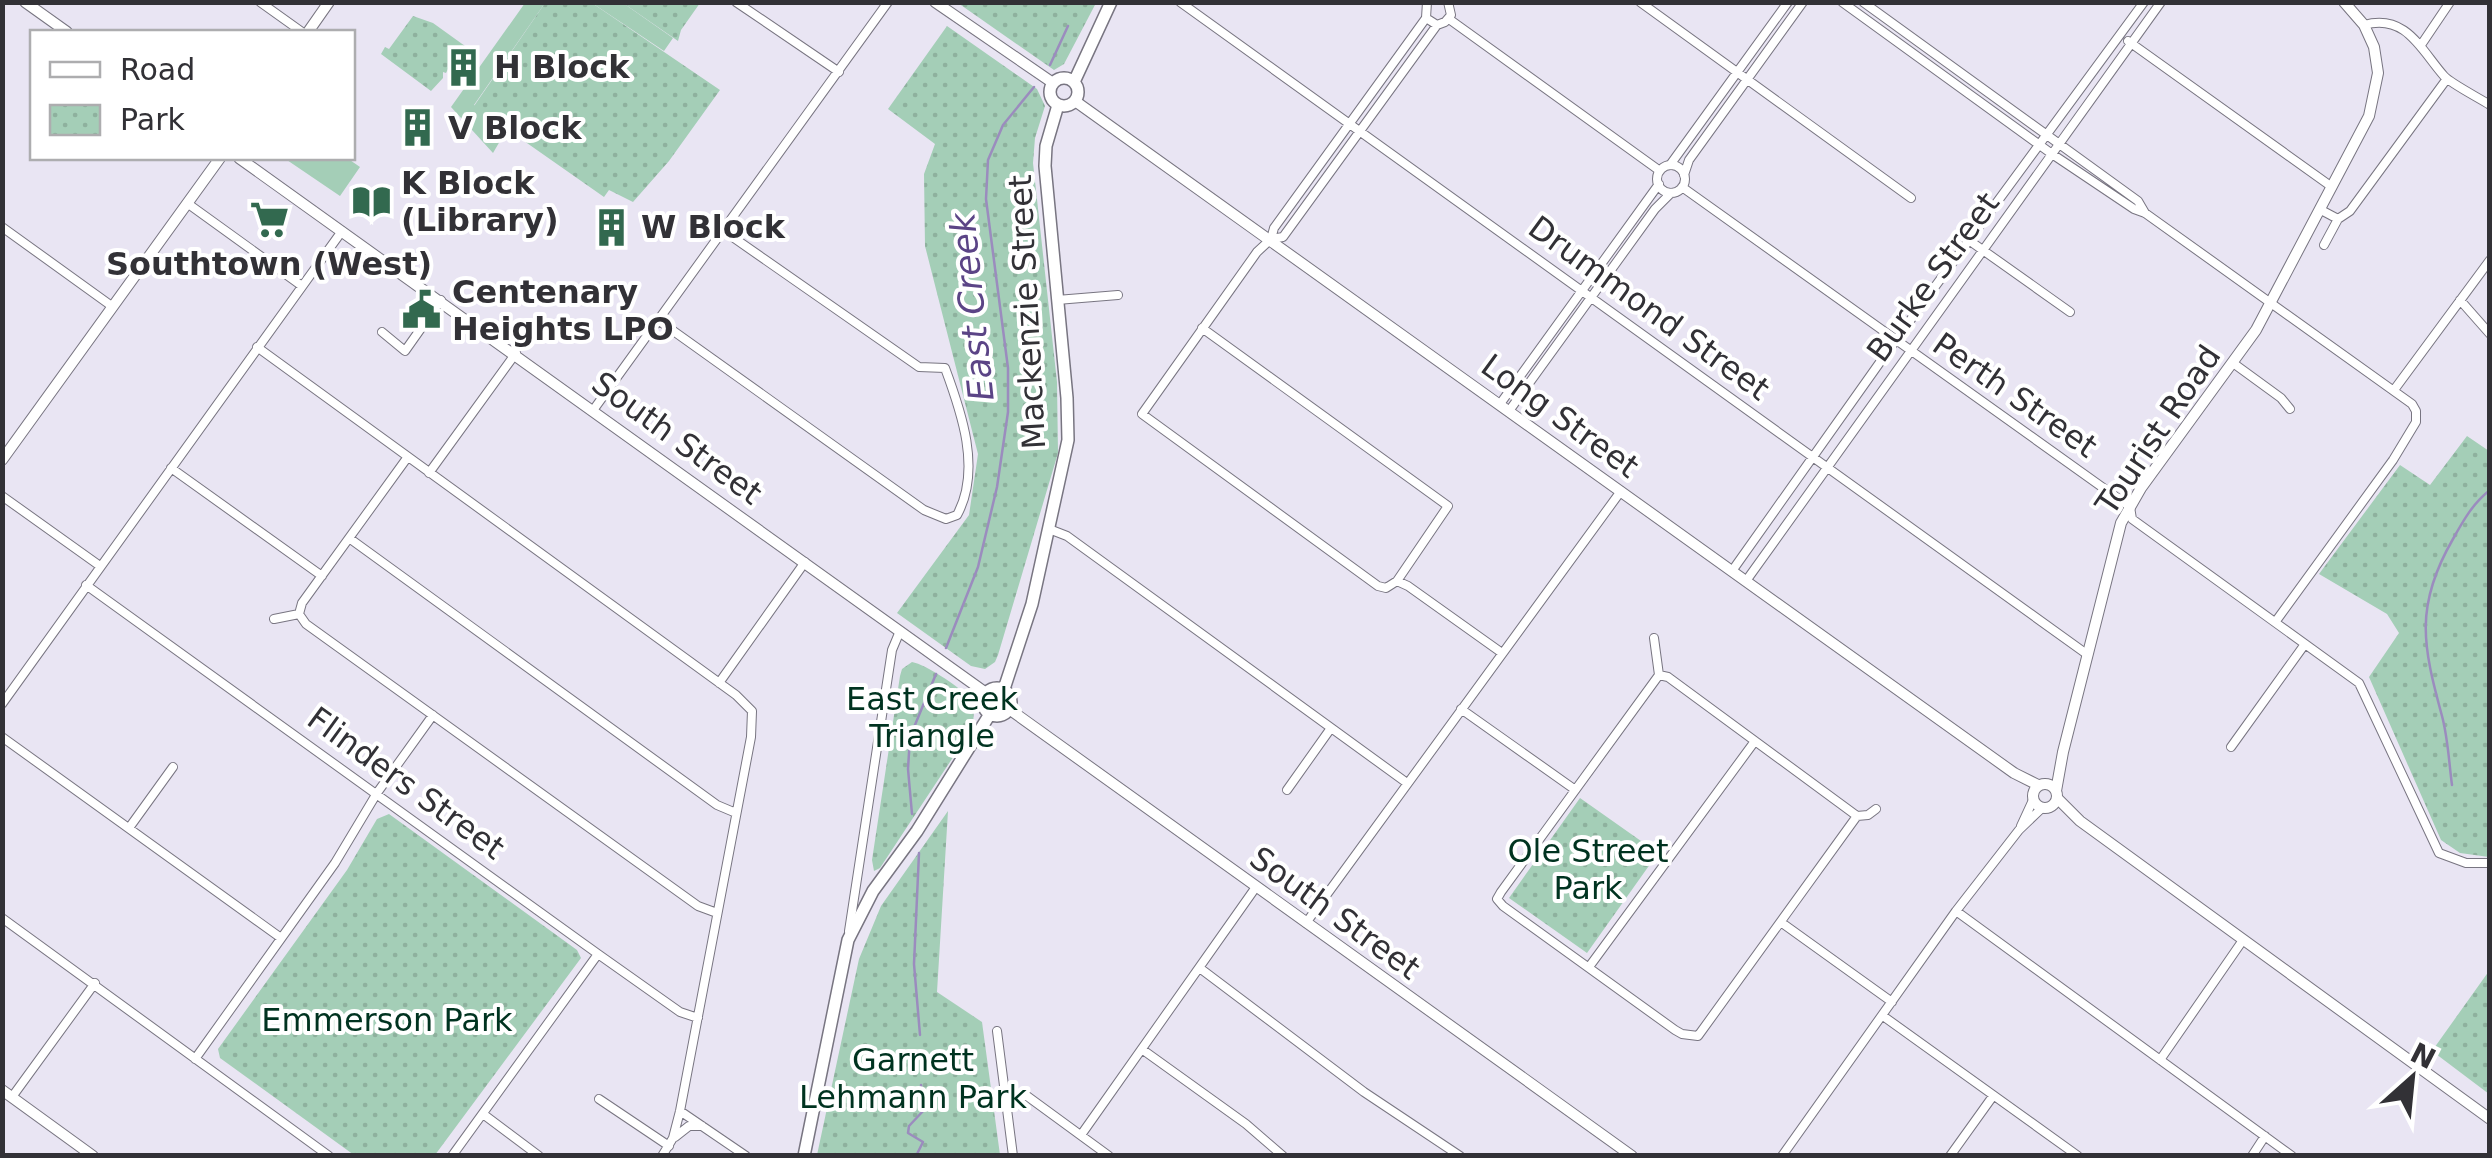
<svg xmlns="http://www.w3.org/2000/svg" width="2492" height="1158" viewBox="0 0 2492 1158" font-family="'DejaVu Sans',sans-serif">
<defs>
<pattern id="park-dots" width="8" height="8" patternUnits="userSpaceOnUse" patternTransform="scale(2.5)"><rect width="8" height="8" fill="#a4ceb7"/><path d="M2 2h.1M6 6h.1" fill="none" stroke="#8eb19e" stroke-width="1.8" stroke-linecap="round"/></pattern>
</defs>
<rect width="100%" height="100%" fill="#e9e5f3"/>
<path fill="#a4ceb7" d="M525,3H545L474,105L507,129L493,153L451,107Z
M592,3H623L673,38L664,51Z
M284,158H347L360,167L340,196Z"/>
<path fill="url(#park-dots)" d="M545,3H592L720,90L669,161L633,202L609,190L604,197L474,106Z
M623,3H700L681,30L678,41Z
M958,3H1096L1064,64L1054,70Z
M413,16L433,23L465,46L458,56L455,55L446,73L443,72V78L431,91L381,54L385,47L389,49Z
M947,26L1037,89L1045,106L1035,138L1033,163L1057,382L1058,453L998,655L995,662L985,669L971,666L897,613L969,515L978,454L925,246L924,174L935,144L888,109Z
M2467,436L2489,451V857L2460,853L2441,840L2369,677L2399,633L2387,614L2319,574L2400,465L2430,485Z
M912,662C925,664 968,691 972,703C975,710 973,720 973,727L880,868L874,871L872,860L900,676L902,669Z
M1580,798L1658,853L1587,953L1509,898Z
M948,811L937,992L982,1022L1000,1155H817L859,959L881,906Z
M389,814L577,950L581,958L435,1155H354L220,1058L218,1049L347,870L377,819Z
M2489,971V1094L2432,1051Z"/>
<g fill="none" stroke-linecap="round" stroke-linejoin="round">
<path stroke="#9b8cbe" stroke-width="2.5" d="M1050,65L1068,26
M946,648L978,567L997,487L1008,412V368L986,199L988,160L1003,125L1034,87
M2452,785C2449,763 2448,738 2442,716C2423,646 2414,606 2453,539C2463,521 2473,503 2490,490
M912,814L908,769L910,737L936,674
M919,853L914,964L920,1035
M916,1156L923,1142L908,1133L909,1126L924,1110L921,1085"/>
<defs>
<path id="minor" d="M260,2L302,32
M736,2L839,72
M1180,2L2088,655
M1427,2L1426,18L1437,25L1445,22L1451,15L1448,2
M1640,2L1911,198
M1842,2L2052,154L2134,209L2145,213L2412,404L2416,411V422L2393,460L2276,621
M1863,2L2138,201L2145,213
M1449,19L1660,171
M1437,25L1283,237L1271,239L1257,252L1142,414L1378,586L1386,588L1397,581L1408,586L1502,653
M2364,25C2406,13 2421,50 2444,76C2450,83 2479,98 2490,105
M2128,41L2332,187
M2421,45L2450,2
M1670,165L1788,2
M1657 179a14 14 0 1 1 28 0a14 14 0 1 1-28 0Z
M1684,175L1689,160L1803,2
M1682,187L2130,507L2132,519L2359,683L2439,853L2466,863H2490
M187,203L302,286
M2321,210L2338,219L2350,211L2446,80
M2,227L113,307
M1271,239L1274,228L1426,18
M1970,241L2070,312
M2324,245L2338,219
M1057,300L1118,295
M2460,300L2490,334
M658,320L924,510L946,519L957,515C982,470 961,411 945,368L919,367L724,231
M1202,328L1448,506L1397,581
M382,332L405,351L441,300
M257,347L736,695L752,711L751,737L680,1111L673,1138L662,1156
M2233,363L2281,398L2290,409
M2394,390L2490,260
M1500,404L1659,184
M594,409L888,2
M1509,411L1655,209L1671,193
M171,468L322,576
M429,473L516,353
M2,496L100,566
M1049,529L1067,536L1407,783
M349,538L717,805L736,813
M1732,571L1895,341L2144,2
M1746,581L2161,2
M86,585L598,954L680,1012L698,1018
M299,614L306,624L698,906L717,913
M299,614L302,603L407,458
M274,619L299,614
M1654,638L1659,675L1501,892L1497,899L1503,906L1675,1030L1682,1034L1698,1036L1857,816L1868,815L1876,809
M1659,675L1668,677L1857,816
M719,683L805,562
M2,704L342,231
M1461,709L1574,789
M2,737L281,938
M2231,747L2305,644
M1287,790L1331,728
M2021,826L2033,800
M129,828L173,767
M1956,911L2292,1156
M2,918L329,1156
M1306,923L1621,491
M1782,923L1892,1002
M849,931L892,650L900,631
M1589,967L1755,741
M1201,969L1364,1092L1460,1156
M1883,1016L2078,1156
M997,1031L1013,1156
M1143,1050L1246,1124L1283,1156
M195,1059L335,863L377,793L433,715
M2160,1060L2243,940
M12,1097L95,983
M599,1099L669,1146
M1007,1108L1015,1096H1027L1109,1156
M680,1111L746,1156
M483,1114L539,1156
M1081,1135L1256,887
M675,1137L689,1126H702
M452,1156L598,954
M1782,1156L1956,911L2019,830L2042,808
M1950,1156L1993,1096
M2252,1156L2265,1136"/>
<path id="tertiary" d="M25,2L67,32
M935,2L1053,83
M308,32L329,2
M1075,101L2014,773L2038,785
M239,158L986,693
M2,460L220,158
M1009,709L1632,1156
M2033 796a12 12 0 1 1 24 0a12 12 0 1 1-24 0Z
M2056,791L2063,752L2121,523L2141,488L2256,330L2369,116L2378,73L2374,47L2364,25L2344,2
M2057,798L2080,821L2490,1119
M2,1090L93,1156"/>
<path id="secondary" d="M1050 92a14 14 0 1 1 28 0a14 14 0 1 1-28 0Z
M1074,82L1111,2
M983 702a14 14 0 1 1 28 0a14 14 0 1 1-28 0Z
M1004,689L1032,604L1068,440L1067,398L1045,166L1046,146L1058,105
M804,1156L848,940L873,891L917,831L990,714"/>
</defs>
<use href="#minor" stroke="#787581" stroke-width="10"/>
<use href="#tertiary" stroke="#787581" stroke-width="12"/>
<use href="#secondary" stroke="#787581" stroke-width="14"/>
<use href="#minor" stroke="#fff" stroke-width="8"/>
<use href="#tertiary" stroke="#fff" stroke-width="10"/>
<use href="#secondary" stroke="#fff" stroke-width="11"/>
</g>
<defs>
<symbol id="building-bare" viewBox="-9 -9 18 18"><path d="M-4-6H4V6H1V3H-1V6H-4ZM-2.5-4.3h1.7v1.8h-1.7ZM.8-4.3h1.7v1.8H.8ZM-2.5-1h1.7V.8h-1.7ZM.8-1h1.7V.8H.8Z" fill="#32694f" stroke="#fff" stroke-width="2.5" paint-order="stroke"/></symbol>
<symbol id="library-bare" viewBox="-9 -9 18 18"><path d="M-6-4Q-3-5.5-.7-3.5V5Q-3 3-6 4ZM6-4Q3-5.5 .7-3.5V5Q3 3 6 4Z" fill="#32694f" stroke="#fff" stroke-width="2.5" paint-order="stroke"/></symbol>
<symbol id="supermarket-bare" viewBox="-9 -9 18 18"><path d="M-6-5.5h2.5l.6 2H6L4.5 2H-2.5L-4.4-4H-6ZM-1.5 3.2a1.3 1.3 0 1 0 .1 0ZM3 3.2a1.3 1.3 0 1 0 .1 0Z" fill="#32694f" stroke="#fff" stroke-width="2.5" paint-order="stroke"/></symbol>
<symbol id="civic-bare" viewBox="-9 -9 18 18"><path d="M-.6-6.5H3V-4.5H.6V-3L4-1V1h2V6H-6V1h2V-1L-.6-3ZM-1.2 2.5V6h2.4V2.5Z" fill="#32694f" stroke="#fff" stroke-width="2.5" paint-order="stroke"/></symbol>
</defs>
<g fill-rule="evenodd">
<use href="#building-bare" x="436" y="40" width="55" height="55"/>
<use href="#building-bare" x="390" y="100" width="55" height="55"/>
<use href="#library-bare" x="344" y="174" width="55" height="55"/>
<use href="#supermarket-bare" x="242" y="192" width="55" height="55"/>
<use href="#building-bare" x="584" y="200" width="55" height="55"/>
<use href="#civic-bare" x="394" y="282" width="55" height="55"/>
</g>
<g text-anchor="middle" stroke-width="8" stroke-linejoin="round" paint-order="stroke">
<g font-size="32" font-weight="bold" fill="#323136" stroke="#fff" text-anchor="start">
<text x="494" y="78">H Block</text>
<text x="448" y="139">V Block</text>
<text x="401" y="194">K Block<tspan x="401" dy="37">(Library)</tspan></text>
<text x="641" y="238">W Block</text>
<text x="269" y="275" text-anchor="middle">Southtown (West)</text>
<text x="452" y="303">Centenary<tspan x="452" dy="37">Heights LPO</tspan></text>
</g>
<g font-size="32" fill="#323136" stroke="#fff">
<text transform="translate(1933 277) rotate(-54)" y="11">Burke Street</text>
<text transform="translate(1649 308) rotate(36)" y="11">Drummond Street</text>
<text transform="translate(1027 312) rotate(-93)" y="11">Mackenzie Street</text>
<text transform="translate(2015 395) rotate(35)" y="11">Perth Street</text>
<text transform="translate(1560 416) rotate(36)" y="11">Long Street</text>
<text transform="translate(2158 430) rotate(-56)" y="11">Tourist Road</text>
<text transform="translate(677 438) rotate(36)" y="11">South Street</text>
<text transform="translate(406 783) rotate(36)" y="11">Flinders Street</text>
<text transform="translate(1335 913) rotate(36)" y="11">South Street</text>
</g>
<g font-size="32" fill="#003320" stroke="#fff">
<text x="932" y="710">East Creek<tspan x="932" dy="37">Triangle</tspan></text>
<text x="1588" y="862">Ole Street<tspan x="1588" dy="37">Park</tspan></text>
<text x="387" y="1031">Emmerson Park</text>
<text x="913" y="1071">Garnett<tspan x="913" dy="37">Lehmann Park</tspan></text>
</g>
<g font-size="35" font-style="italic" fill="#5b4486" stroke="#fff">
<text transform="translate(972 307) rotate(-96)" y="12">East Creek</text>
</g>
</g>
<rect width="2492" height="1158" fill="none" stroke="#323136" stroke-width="10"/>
<rect x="30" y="30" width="325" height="130" fill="#ffffff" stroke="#adadaf" stroke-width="2.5"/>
<rect x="50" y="62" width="50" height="15" fill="#ffffff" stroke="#adadaf" stroke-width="2.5"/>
<text x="120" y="80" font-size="30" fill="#323136">Road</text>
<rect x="50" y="105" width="50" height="30" fill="url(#park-dots)" stroke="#adadaf" stroke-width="2.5"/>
<text x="120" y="130" font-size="30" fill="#323136">Park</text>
<g transform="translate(2412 1078) rotate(27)" stroke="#ffffff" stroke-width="8" paint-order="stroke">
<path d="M0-8L18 38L0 25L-18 38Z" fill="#323136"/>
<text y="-15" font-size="28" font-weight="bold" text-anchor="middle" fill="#323136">N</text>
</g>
</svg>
